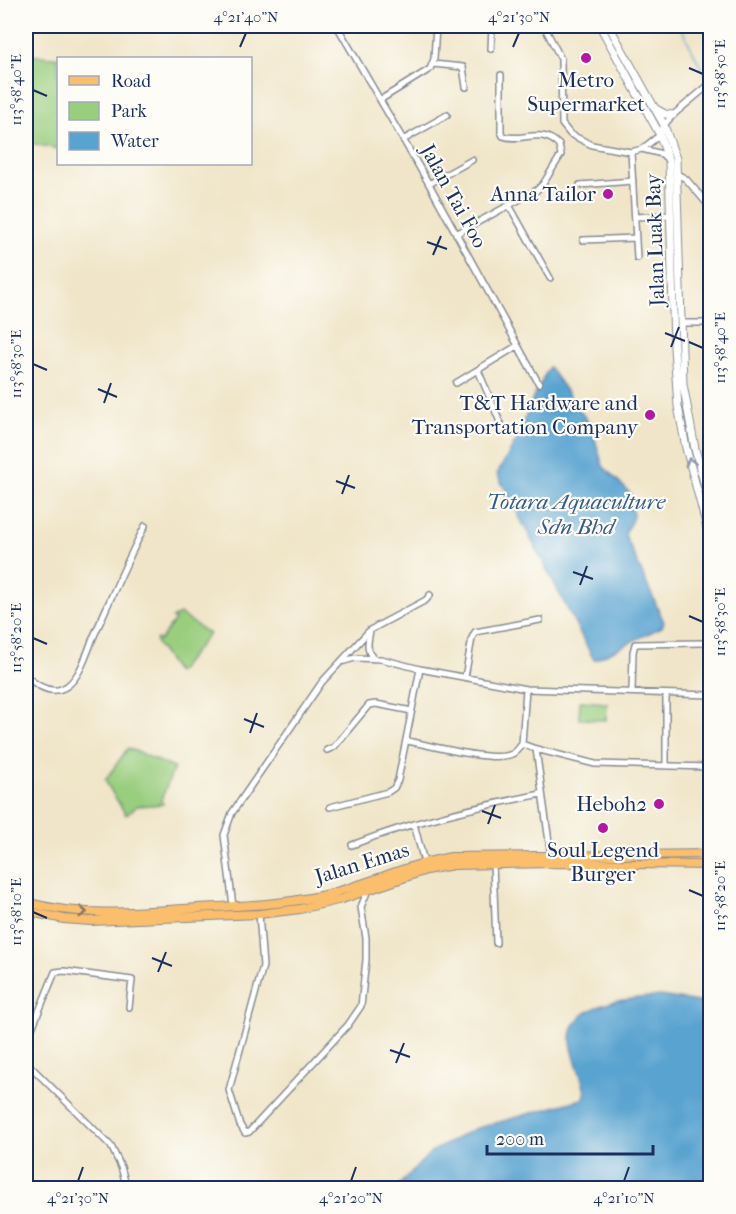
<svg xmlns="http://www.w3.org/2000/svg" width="736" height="1214" viewBox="0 0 736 1214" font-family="'IM FELL French Canon',serif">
<rect width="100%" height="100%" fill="#fdfcf7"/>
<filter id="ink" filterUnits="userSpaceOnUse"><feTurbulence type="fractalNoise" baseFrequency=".0167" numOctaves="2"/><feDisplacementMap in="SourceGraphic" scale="12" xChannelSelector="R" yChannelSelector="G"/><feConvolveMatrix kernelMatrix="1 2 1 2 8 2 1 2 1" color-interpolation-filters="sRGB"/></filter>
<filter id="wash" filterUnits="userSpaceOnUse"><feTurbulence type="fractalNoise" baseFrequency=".008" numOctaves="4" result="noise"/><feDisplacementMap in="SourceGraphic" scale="24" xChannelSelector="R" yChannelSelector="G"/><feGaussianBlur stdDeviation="1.35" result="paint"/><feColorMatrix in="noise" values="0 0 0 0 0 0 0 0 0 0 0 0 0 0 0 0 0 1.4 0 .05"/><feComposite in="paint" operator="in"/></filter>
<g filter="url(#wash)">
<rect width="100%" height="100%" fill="#f0e5c8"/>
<path fill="#9ace7f" stroke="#5a7e6e" stroke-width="1.5" d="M26,55L63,58H58V149L26,142Z
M180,614L209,634L177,673L158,646L156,641L157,639L160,640L175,620L172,618Z
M580,701L607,703L606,720L579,719Z
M128,748L174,768L161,800L163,804L137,806L126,815L107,784L106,779Z"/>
<path fill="#59a3d0" stroke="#3a6997" stroke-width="1.5" d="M549,367L591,426L603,466L631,494L633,517L625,535L664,622L662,627L594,660L497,474L516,441L532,400Z
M661,996L710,1004V1188H396L431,1152L474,1129L582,1099L585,1095C584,1076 572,1059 571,1041C569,1001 633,998 661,996Z"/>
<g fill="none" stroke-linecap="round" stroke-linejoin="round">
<path stroke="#59a3d0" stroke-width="1.5" d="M680,26L709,83"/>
</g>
</g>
<g filter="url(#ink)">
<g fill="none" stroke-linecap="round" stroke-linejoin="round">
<defs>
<path id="minor" d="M337,26L429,184L539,384
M544,26L561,59L562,124L570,134L592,145L631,152L642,149L660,135L664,125L673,115L710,84
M706,26L710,35
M491,49L492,26
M433,64L463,67L466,87
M380,100L430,69L434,59L436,26
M403,140L447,115
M642,149L662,154L667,159
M631,152L637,258
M677,174L686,179L710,207
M429,184L472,160
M580,185L633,181
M509,205L550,278
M635,217L671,215
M456,234L537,190L543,184L561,155L559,145C541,126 521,143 503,136L501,132V75
M583,240L636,238
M681,323H710
M478,370L503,429
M456,383L517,346
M370,631C368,641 366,649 372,657
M341,662L355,658L381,659L420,669L526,689L710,695
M26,676C37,686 53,696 67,686C80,677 87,653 93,638C110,601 126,562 145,526
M465,677L472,638L475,632L540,620
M632,692L633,652L635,644L702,643
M407,741C430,745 493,763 512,754C517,752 519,747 522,744
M522,744L536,749L595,764L710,767
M522,744L526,689
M536,749L551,856
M327,750L334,747L369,705L376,704L412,711
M666,765V694
M330,807L388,792L394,788L398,780L420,669
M414,824L424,862
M352,845C413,821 477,807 541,794
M493,864L496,943
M233,906L224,835L232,813L322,682L370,630L426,600L430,595
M259,914L263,966L229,1090L240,1125L245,1133L249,1132L348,1025L361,1006L366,960V938L361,907L368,890
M26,1043L55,972L64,971L132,980L129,1007
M26,1062L111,1146L121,1167L127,1188"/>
<path id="tertiary" d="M600,26L660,135L669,162L674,348L678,406L686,448L710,539
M609,26L664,125L676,159L683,384L695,449L710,505
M656,109L665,114L673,115"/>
<path id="primary" d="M26,902C82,918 140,912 198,908C239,906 280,905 320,896C365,886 405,865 451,857L710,854
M26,911L64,919L90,921L259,914L300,909L342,899L426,870L453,865L555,863L710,865"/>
</defs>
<use href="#minor" stroke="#868a93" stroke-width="8"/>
<use href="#tertiary" stroke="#868a93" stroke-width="9"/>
<use href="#primary" stroke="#868a93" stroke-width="10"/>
<use href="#minor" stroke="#fff" stroke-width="5"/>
<use href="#tertiary" stroke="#fff" stroke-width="7"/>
<use href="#primary" stroke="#fabe6d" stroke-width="8"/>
</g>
<defs><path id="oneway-chevron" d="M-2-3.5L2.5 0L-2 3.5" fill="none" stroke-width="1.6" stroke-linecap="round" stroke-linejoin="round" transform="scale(1.5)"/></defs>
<use stroke="#8d97ae" href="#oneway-chevron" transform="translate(690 462) rotate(-105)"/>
<use stroke="#8a7666" href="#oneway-chevron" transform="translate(83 912) rotate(4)"/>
</g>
<path fill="none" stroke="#1b2f5e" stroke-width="2" d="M240,47L246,33M513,47L519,33M689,68L703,74M33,90L47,96M427,242L447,249M433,255L441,236M665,333L685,341M689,342L703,348M671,347L679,327M33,364L47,370M98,389L117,397M104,403L111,383M336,481L355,488M342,494L349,475M573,572L593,579M580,585L587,566M689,616L703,622M33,638L47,644M244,719L264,727M250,733L257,713M482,811L501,818M488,824L495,805M689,890L703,896M33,912L47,918M152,958L172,966M158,972L166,952M390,1050L410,1057M396,1063L404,1043M78,1181L83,1167M351,1181L356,1167M624,1181L629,1167"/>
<g fill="#b5179e" stroke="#fdfcf7" stroke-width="2">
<circle cx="586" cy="58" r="6"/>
<circle cx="608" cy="194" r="6"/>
<circle cx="650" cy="415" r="6"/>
<circle cx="659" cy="804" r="6"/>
<circle cx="603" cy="828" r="6"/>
</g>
<g text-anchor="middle" stroke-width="4.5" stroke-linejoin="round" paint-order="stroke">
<g font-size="21" fill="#1b2f5e" stroke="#fdfcf7" text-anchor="end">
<text x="586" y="87" text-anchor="middle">Metro<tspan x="586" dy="24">Supermarket</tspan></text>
<text x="596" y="201">Anna Tailor</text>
<text x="638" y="410">T&amp;T Hardware and<tspan x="638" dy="24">Transportation Company</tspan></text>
<text x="647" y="811">Heboh2</text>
<text x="603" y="857" text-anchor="middle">Soul Legend<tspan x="603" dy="24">Burger</tspan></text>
</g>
<g font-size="21" fill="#1b2f5e" stroke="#fdfcf7">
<text transform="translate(454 196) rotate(61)" y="7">Jalan Tai Foo</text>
<text transform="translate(655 240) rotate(-92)" y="7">Jalan Luak Bay</text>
<text transform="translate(362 863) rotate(-17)" y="7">Jalan Emas</text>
</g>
<g font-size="22" font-style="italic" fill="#345d8c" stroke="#fdfcf7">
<text x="576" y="509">Totara Aquaculture<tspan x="576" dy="25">Sdn Bhd</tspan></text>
</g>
</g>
<rect width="736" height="1214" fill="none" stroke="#fdfcf7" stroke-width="66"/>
<rect x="57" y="57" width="195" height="108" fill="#fdfcf7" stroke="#a3aaba" stroke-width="1.5"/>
<rect x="69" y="76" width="30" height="9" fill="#fabe6d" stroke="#a3aaba" stroke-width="1.5"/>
<text x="111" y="87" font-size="18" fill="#1b2f5e">Road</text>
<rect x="69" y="102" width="30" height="18" fill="#9ace7f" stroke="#a3aaba" stroke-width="1.5"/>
<text x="111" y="117" font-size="18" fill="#1b2f5e">Park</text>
<rect x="69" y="132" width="30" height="18" fill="#59a3d0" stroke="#a3aaba" stroke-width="1.5"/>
<text x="111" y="147" font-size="18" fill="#1b2f5e">Water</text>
<path d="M487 1145v9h166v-9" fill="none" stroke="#1b2f5e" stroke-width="3"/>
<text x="496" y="1145" font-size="18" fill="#1b2f5e" stroke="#fdfcf7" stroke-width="4.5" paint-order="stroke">200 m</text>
<rect x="33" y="33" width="670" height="1148" fill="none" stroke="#1b2f5e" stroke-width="2"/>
<g font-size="15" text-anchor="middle" fill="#1b2f5e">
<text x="246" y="22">4°21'40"N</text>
<text x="519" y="22">4°21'30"N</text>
<text transform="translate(720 74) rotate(-90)" y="5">113°58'50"E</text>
<text transform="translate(16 90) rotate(-90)" y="5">113°58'40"E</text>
<text transform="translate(720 348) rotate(-90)" y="5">113°58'40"E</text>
<text transform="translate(16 364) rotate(-90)" y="5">113°58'30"E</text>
<text transform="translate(720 622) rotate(-90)" y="5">113°58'30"E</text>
<text transform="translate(16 638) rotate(-90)" y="5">113°58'20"E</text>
<text transform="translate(720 896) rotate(-90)" y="5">113°58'20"E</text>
<text transform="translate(16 912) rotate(-90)" y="5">113°58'10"E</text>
<text x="78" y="1203">4°21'30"N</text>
<text x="351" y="1203">4°21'20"N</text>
<text x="624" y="1203">4°21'10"N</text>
</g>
</svg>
